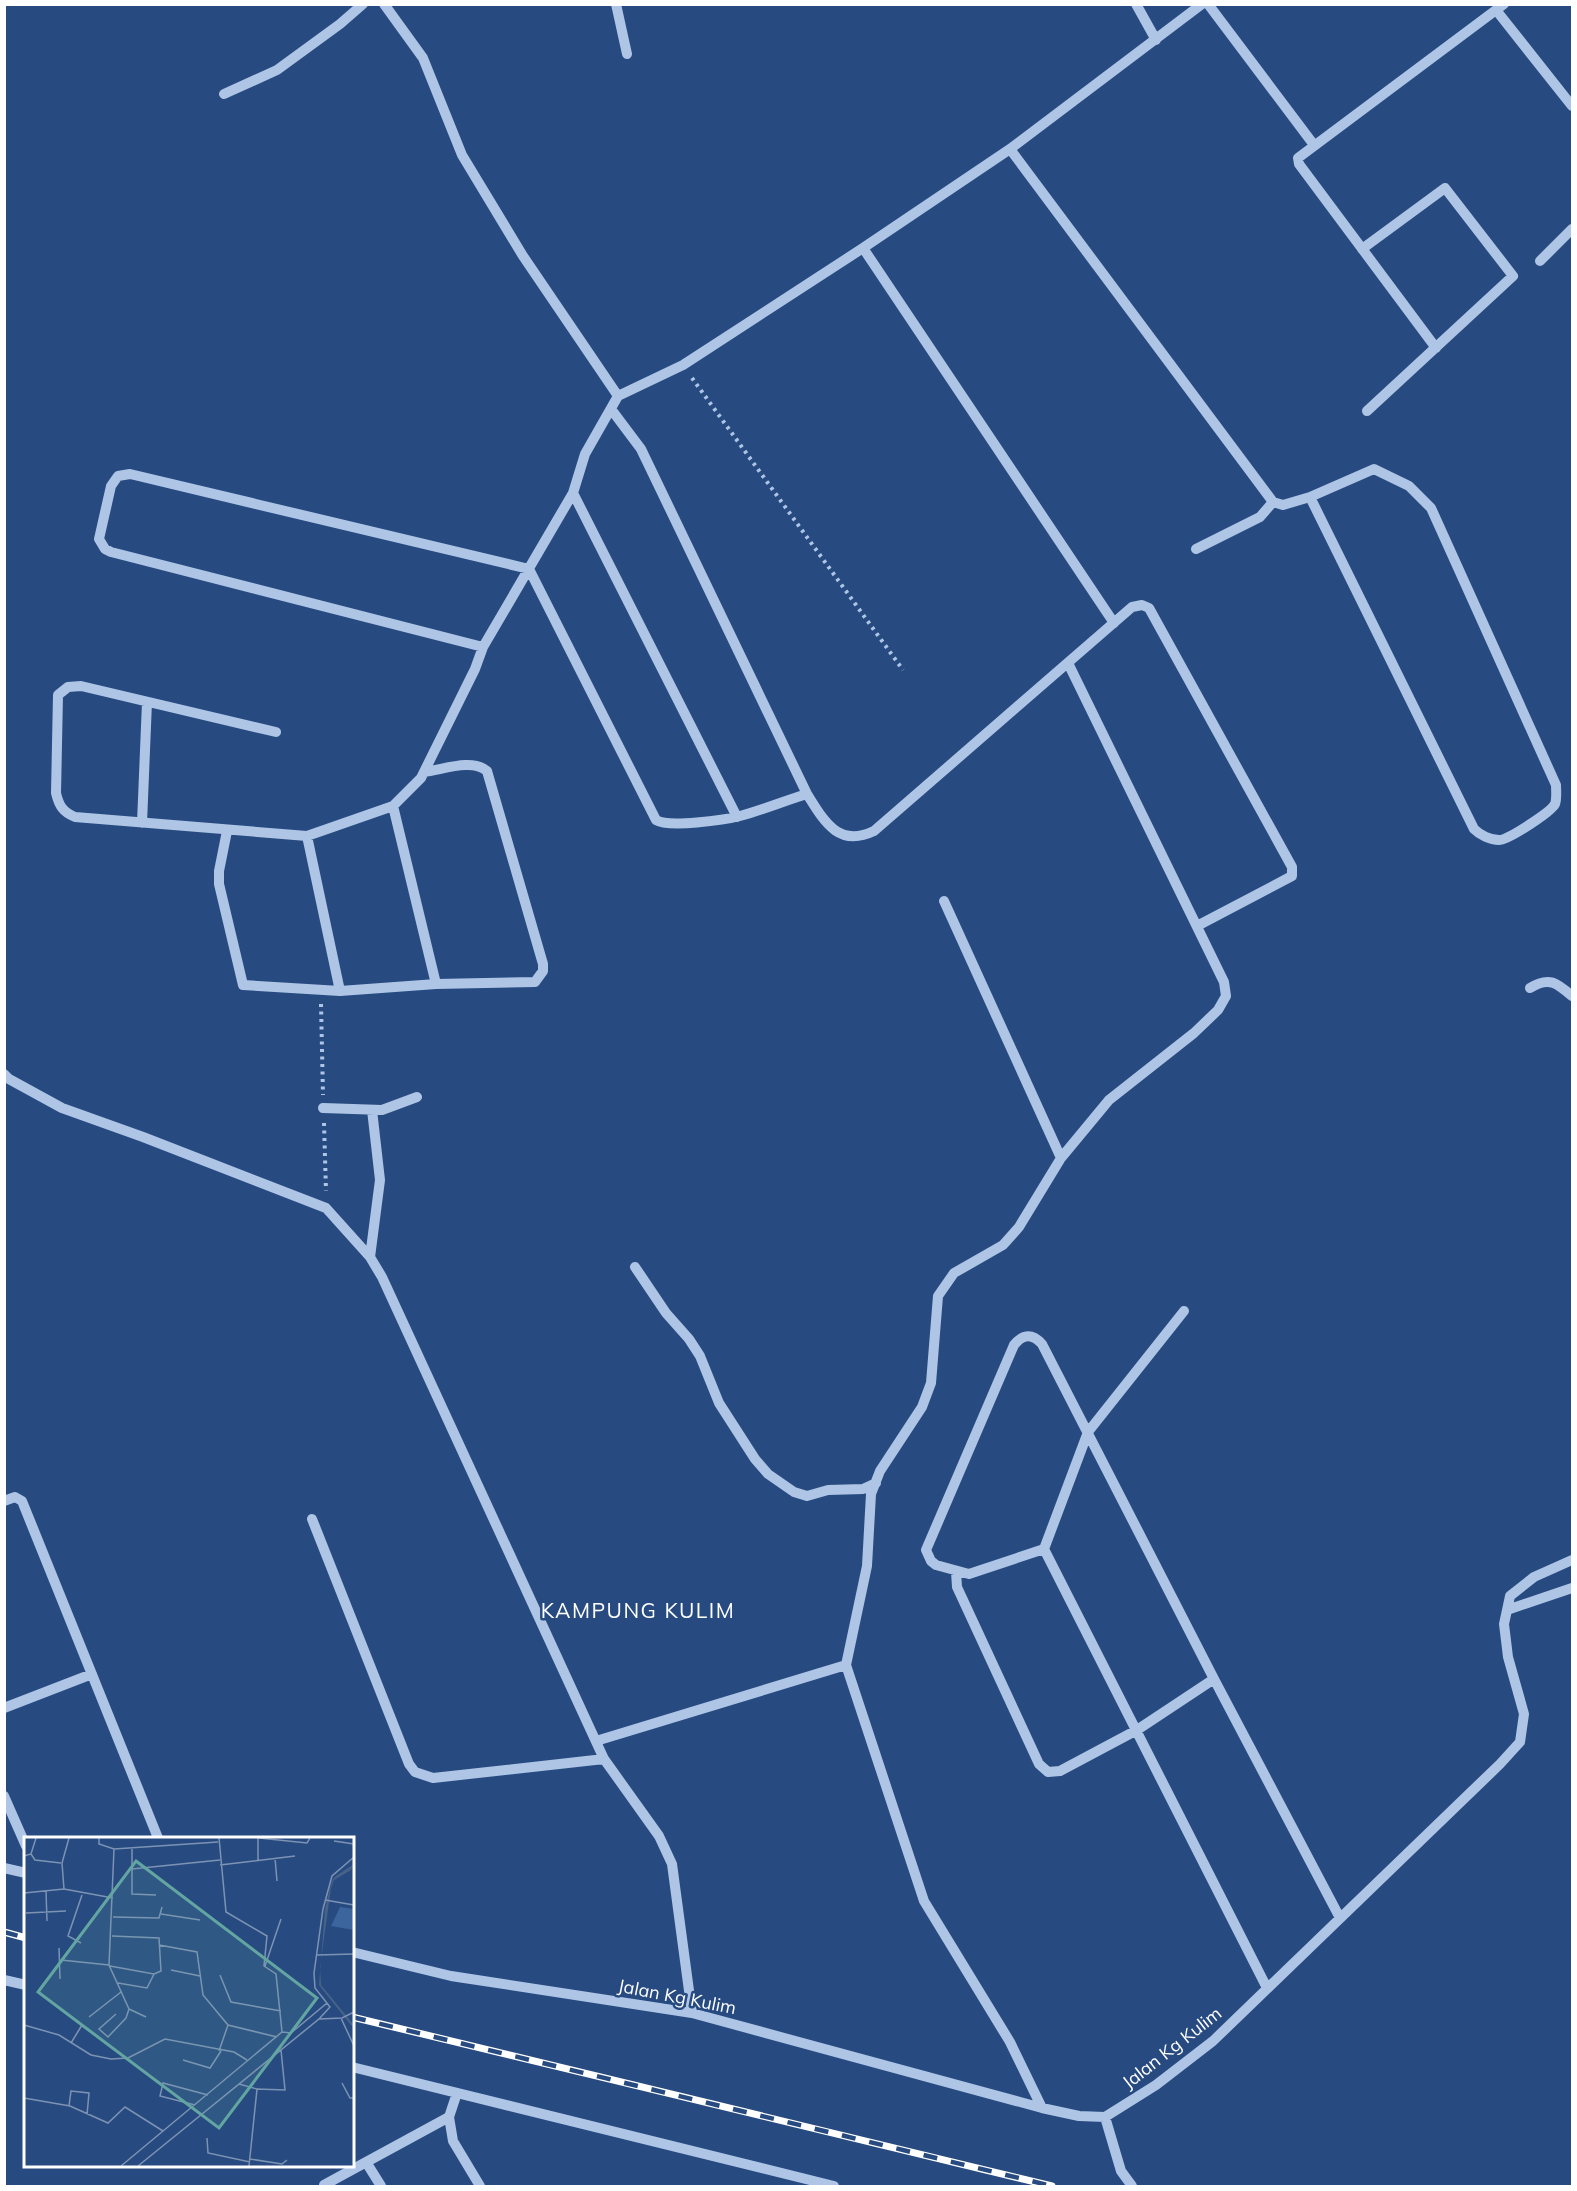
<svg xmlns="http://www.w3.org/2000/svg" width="1577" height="2191" viewBox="0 0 1577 2191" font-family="Mulish,sans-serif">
<rect width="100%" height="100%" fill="#274b80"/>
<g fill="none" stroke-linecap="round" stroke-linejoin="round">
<path stroke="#aec5e6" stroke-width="4" stroke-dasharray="3 4.5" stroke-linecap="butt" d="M692,378L903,670
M321,1004L323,1095
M324,1123L326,1191"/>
<path stroke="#aec5e6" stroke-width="10" d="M384,4L423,58L462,155L523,256L618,396
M616,4L627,54
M1136,4L1156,40
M1208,4L1314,145
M1496,10L1572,106
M224,94L277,70L340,24L363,4
M1010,149L1273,502L1283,505L1310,497L1374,469L1409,486L1431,508L1556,785C1556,790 1557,799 1555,804C1551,812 1508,840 1499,840C1490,840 1480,835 1474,829L1310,497
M863,248L1114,623
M1362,249L1445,188L1513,276L1367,411
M1540,261L1572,229
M1436,348L1299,164L1298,158L1504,4
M573,493L737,817
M1196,549L1260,517L1273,502
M483,647L111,552L105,549L99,539L111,486L118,476L130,474L529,569L656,820C668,828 725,820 740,816C762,810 784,801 807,794L641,449L611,409
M276,732L81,686L68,687L58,695L56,793C59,806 63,812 75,817L307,836L393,806L421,778L475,669L483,647L573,493L585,454L618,396L683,365L863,248L1010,149L1202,4
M807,794C824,821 838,848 874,831L1132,607L1142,605L1149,608L1292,867V876L1197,926
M393,806L436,984
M142,823L147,702
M227,831L219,871V884L243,985L340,991L436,984L535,982L543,971V964L487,771C472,758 442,770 424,772
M307,836L340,991
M944,901L1061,1158
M1530,988C1549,976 1557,983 1572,996
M4,1074L9,1079L62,1108L143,1137L326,1208L370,1257L382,1277L604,1759L659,1836L672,1864L692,2013
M323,1108L382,1110L417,1097
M370,1257L380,1180L372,1110
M635,1267L666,1313L689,1339L700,1356L719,1403L755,1459L768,1474L794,1492L807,1496L828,1490L863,1489L876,1483
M1184,1311L1088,1432L1044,1549L1267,1988
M4,1501L15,1497L22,1501L158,1838
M312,1519L409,1764L415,1772L433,1778L604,1759
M1044,1549L969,1574L936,1565L931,1561L926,1550L1014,1345C1023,1334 1032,1333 1042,1344L1214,1679L1340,1918
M956,1572L957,1587L1039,1764L1048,1772L1060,1771L1137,1730L1214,1679
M1507,1610L1572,1588
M4,1708L92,1674
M596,1741L846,1665
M4,1796L26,1846
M4,1868L26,1873
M352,1952L451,1976L692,2013L1042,2108L1079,2116L1105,2117L1156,2085L1213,2041L1500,1764L1520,1742L1524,1714L1508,1657L1504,1624L1510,1596L1534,1577L1572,1560
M4,1980L26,1985
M352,2067L834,2186
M457,2093L449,2117L453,2141L480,2186
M1042,2108L1010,2042L924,1901L846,1665L867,1566L871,1494L880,1471L922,1407L931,1383L938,1296L954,1273L1003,1245L1019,1227L1061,1158L1109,1100L1194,1033L1218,1010L1226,996L1224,982L1068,663
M1105,2117L1121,2171L1132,2186
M366,2162L381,2186
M324,2185L449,2117"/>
<defs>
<path id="rail" d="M4,1932L26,1938
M352,2017L1052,2186"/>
</defs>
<use href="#rail" stroke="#fff" stroke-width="7"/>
<use href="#rail" stroke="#274b80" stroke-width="4.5" stroke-dasharray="14" stroke-linecap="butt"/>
</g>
<g text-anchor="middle" stroke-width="5" stroke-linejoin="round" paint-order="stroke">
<g font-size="18" fill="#fff" stroke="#274b80">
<text transform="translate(677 1997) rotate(11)" y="6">Jalan Kg Kulim</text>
<text transform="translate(1172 2048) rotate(-38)" y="6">Jalan Kg Kulim</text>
</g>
<g font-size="21" letter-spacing="1.5" fill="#fff" stroke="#274b80">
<text x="638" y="1618">KAMPUNG KULIM</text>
</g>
</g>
<g transform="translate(24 1837)">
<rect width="330" height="330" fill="#274b80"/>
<path d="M316,70L330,72V93L307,89Z" fill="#3c649d"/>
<path d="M330,27L327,33L310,43L307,51L296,130L297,148L330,188V192L295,148L301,72L306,51L309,42L312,39Z" fill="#486288"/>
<path fill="none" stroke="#7d93b3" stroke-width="1.5" d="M75,1V7L90,12L194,5M234,1V23M235,1L283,6L286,1M310,4L330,7M90,12L85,128L105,172L102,181L84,200L75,192L92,177M108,12V57L132,58M7,17L11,23L37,26M0,19L7,17L12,1M251,21L253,44M196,28L271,19M108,32L196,23M40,52L38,26L45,1M22,54L23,84M0,56L40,52L89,61M301,63L330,68M2,76L42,74M137,77L176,83M89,80L135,81L138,70M88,99L135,101L137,134L130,137M57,106L44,99L58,58M135,108L173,115L179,158L204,188L253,200M35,111L36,142M293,118L330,117M37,123L85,128M86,129L130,137L123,151L94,146M241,129L257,82M147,133L176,139M196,138L207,165L257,174M105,172L122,180M65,180L97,155M317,181L330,209M295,182L306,170L291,151L290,136L299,72L308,39L330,20M0,188L35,198L67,218L87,222L104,221L141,202L210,215L223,223M258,195L267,196L303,166M47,206L58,188M195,214L204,188M159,223L186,231L197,214M318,246L326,261H330M215,247L233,252L225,329M233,252L261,253L257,213M0,261L46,269L84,286L101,270L139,294M171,268L136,259L139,246L184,258M45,269L47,254L65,256L63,278M183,301L184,316L226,325M226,322L258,327L263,323M97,329L258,195L252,137L240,129L243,99L202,75L195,1M114,329L295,182L318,181L330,175"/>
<path fill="#63a6a1" fill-opacity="0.15" stroke="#63a6a1" stroke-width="3" d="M112,24L293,161L195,291L14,155Z"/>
<rect width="330" height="330" fill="none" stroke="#fff" stroke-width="3"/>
</g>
<rect width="1577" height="2191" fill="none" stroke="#ffffff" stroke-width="12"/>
</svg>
